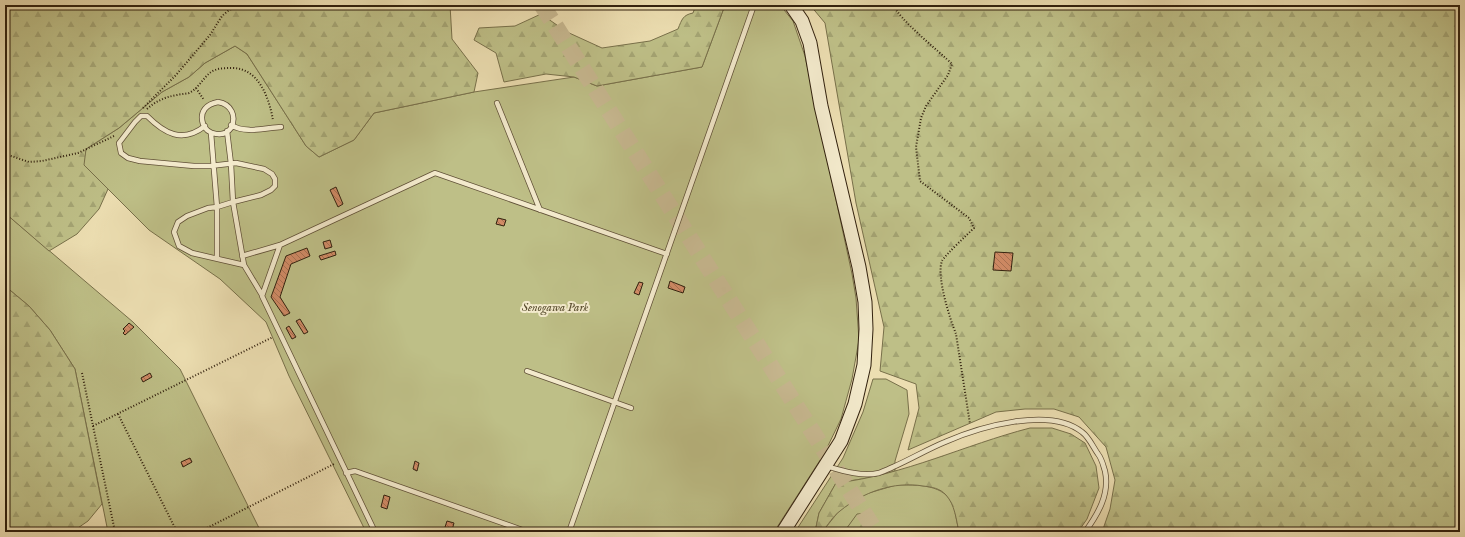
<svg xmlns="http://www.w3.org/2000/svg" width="1465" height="537" viewBox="0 0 1465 537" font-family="'IM FELL English',serif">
<defs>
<pattern id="forest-firs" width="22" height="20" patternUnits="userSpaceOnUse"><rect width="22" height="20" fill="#bebf87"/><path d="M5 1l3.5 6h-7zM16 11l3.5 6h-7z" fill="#a4a473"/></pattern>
<pattern id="building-back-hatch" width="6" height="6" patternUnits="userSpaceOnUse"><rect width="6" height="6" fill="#d18b66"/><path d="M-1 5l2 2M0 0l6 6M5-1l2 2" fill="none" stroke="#aa7152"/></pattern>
</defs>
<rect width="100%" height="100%" fill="#ecdeb1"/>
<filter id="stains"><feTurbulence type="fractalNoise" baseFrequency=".005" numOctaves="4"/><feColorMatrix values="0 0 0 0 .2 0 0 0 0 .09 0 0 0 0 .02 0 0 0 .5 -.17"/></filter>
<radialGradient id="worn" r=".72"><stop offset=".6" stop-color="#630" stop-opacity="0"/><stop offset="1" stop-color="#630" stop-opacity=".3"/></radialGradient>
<path fill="#bebf87" stroke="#78704a" d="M725,5H780L793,21L805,56L852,274L856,298L859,340L852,379L841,419L824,454L774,532H366L289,376L266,322L220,279L149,230L83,164L86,149L119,128L162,92L189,77L205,63L235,46L247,54L306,146L319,157L354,140L374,113L474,92L574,77L597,86L702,67Z
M5,213L133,322L180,369L261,532H108L75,369L50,330L29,306L5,286Z
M873,379H886L907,390L909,414L895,461V471L881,476L836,483L819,513L815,532H795L843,458L863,412Z
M896,485C917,485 945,483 954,507C956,515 957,524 959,532H871L868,513L857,515L844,532H822L839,511L862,495Z"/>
<path fill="url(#forest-firs)" stroke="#78704a" d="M5,5H450L452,39L478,73L474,92L374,113L354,140L319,157L306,146L247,54L235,46L205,63L189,77L162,92L119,128L86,149L84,165L108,189L99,209L77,234L49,251L5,213Z
M696,5H725L702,67L597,86L574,77L546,74L504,82L496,53L474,40L479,28L515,26L541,14L567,32L602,48L650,41L678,29C682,19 683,15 693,13Z
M810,5H1460V532H1102L1110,509L1115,480L1106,447L1079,417L1054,409H1025L996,412L908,450L919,408L916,384L880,371L884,327L856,203L825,23Z
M5,286L29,306L50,330L75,369L102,504L88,521L72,532H5Z
M1030,428H1052L1071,434L1085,443L1096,466L1099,488L1087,519L1078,532H959C956,519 955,505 946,495C940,488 931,487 923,486C894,481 863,492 840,511C833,516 828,525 822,532H815L819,513L836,483C905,475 964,445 1030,428Z
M868,513L871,532H844L857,514Z"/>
<path fill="url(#building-back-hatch)" stroke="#32210e" d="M336,187L343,204L338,207L330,190Z
M498,218L506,220L504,226L496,224Z
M330,240L332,247L325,249L323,242Z
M307,248L310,256L291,264L280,297L290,313L284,316L271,297L286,256Z
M335,251L336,255L321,260L319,256Z
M995,252L1013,253L1011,271L993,270Z
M670,281L685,287L683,293L668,288Z
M639,282L643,283L639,295L634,293Z
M300,319L308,332L304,334L296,321Z
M129,323L134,327L125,335L123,333L125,331L123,329Z
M289,326L296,337L292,339L286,328Z
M150,373L152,377L143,382L141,378Z
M190,458L192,462L183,467L181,462Z
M415,461L419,463L417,471L413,469Z
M384,495L390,497L387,509L381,507Z
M447,521L454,523L452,530L445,527Z"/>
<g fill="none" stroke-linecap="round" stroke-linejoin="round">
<path stroke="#c7b890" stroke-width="17" stroke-dasharray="17 8" stroke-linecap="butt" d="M542,5L876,532"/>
<defs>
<path id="lane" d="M218,102C231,104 237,116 231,128C224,138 207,135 203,124C199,111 207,104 218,102Z
M497,103L540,210
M231,125C245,134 265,128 281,127
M205,126C182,144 164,133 147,116H141L135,122L119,143L121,153L128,158L140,161L194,166H210L236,163L264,169L272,174L275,179V186L271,190L261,195L233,202L217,207L208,208L187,216L178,222L174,232L179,246L192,253L244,265L262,295
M227,131L231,164L233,202L244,265
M211,133L217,207V258
M242,256L280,245
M527,371L631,408
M826,466C843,471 862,477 879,473C884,471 889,469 893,467C911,459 928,449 945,442C979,427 1050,406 1082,432C1089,437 1093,447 1098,454C1102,459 1103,465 1105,471C1110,494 1098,514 1085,532
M346,473L355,471L528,532
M375,532L262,296L280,245L435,173L667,254
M569,532L754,5"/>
<path id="secondary" d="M783,532L841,441L855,404L864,365L866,329L865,302L859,267L821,106L810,43L802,21L791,5"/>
</defs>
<use href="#lane" stroke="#605037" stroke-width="6"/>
<use href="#secondary" stroke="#32210e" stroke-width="15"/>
<path stroke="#32210e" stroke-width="2" stroke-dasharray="1 2" stroke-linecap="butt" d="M368,5L378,7L392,5
M894,5C896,17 941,53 952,64L948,75L926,106L921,118L916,147L920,181L969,218L974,228C968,234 945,255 942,261C936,276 950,319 956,334L970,424
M196,88L204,100
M143,108L176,75L210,35L222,16L229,10L242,5
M147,109C156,101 165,97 177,95C181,94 185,94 189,93C198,89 203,78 211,72C217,68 225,68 232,68C259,68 269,98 273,120
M5,154L29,162L42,161L78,153L114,136
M82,373L114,527L116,532
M118,414L177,532
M93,426L273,337
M199,532L334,464
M760,532L761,531"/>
<use href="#lane" stroke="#f3eacc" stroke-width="4.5"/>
<use href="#secondary" stroke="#f3eacc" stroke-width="13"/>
</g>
<g text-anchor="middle" stroke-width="4" stroke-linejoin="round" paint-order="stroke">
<g font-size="12" font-style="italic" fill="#5c5032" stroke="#f3eacc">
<text x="555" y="311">Senogawa Park</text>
</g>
</g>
<rect width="1465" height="537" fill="none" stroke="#ecdeb1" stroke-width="20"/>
<rect x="6" y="6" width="1453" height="525" fill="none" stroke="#32210e" stroke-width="2"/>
<rect x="10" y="10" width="1445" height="517" fill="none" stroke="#32210e"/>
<rect width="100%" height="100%" filter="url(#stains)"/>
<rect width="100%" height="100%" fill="url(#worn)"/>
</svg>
